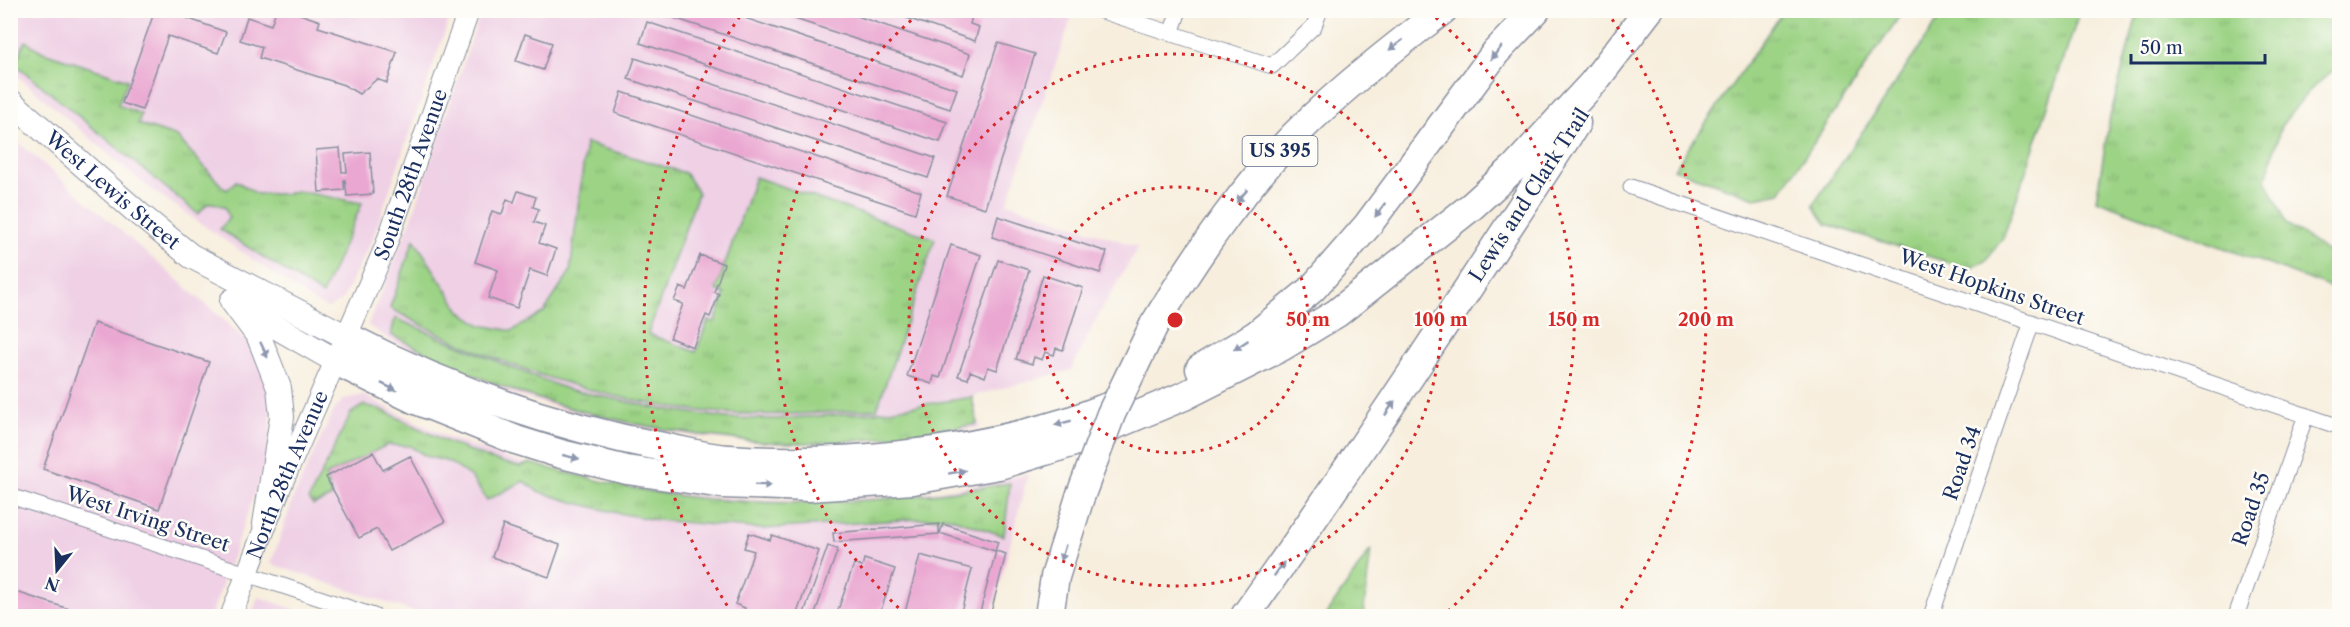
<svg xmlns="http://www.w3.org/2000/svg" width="2350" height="627" viewBox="0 0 2350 627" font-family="'Libre Caslon Text',serif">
<defs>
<pattern id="grass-tufts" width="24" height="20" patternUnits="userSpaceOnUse" patternTransform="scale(1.5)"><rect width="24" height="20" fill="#9cd385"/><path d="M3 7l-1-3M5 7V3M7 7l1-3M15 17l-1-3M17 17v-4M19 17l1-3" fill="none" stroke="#86b575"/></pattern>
</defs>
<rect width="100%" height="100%" fill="#fdfcf7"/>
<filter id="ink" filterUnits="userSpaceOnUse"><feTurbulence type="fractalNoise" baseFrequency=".0167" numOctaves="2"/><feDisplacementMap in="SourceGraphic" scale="12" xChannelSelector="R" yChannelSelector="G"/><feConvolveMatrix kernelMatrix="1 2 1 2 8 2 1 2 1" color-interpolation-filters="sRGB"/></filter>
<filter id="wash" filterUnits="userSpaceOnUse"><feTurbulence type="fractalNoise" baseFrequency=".008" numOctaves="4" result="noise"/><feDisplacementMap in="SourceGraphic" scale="24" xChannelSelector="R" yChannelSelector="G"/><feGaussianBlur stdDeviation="1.35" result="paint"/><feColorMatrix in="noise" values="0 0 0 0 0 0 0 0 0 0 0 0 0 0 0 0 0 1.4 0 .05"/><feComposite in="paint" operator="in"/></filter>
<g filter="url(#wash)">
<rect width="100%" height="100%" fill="#f7eedd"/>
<path fill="#efd0e5" d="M11,11H452L372,240L342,300L328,308L314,302L141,182L11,70Z
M481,11H1074L1007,203L1138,247L1095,321L1071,370L973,396L980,428L845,444H774L708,438L640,428L565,410L503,391L390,340L368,325L412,218Z
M10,135L233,328L254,348L272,378L269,453L211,616H11Z
M363,395L447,437L511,460L584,479L662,492L746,499L824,500L939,491L1028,474L992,616H427L271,564L294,496L334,410L344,399Z
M258,597L315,616H251Z"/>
<path fill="url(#grass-tufts)" stroke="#5c8172" stroke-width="1.5" d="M1783,11H1903L1780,193L1755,198L1674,169Z
M1944,11H2080L2004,236L1986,261L1969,269L1826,224L1813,205Z
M2138,11H2339V65L2307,93L2281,126L2266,179L2287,224L2339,260V291L2096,200L2110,117Z
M25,41L43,52L128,80L118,105L141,114L138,124L177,137L222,186L227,190L236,181L257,194H284L297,191L362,203L322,295L220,229L229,218L225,207L214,203L207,204L198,214L15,64Z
M586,143L685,173L698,193L648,334L696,352L708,320L715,322L725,294L716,290L755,177L935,239L877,409C827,412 776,417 726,413C613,406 489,364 390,308L414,239L460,311L481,325L512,331L544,312L570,272Z
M395,318L510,367L567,389L656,408L727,418L775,419L875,412L972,397L977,424C912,436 830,446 764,442C679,435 596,419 515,391C472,377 431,354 391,335Z
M364,405L380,409L447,442L490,459L520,467L529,463C574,475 620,487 666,494C781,511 897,501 1010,483L1004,536L949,517L762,529L656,520L613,512L569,501L537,491L524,481L487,500L471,477L449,462L426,456L410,446L387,445L325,476L332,497L313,505L309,499L351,413Z
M1371,549L1363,616H1325Z"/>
<g id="blocks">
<path fill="#eaa7d1" d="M155,10H164L226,32L218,53L168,36L142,110L122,103Z
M276,10H288L320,21L318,27L397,52L387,83L377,79L359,94L344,85L259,58L262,47L240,40L247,17L271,25Z
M721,10L957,89L950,109L653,11Z
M839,10L970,54L963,75L771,11Z
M954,10L972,16L970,24L979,27L975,41L886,11Z
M647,22L947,122L940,142L640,43Z
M525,34L552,43L543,70L516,61Z
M998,43L1035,54L985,208L947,196Z
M635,58L935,158L928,178L628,79Z
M622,92L921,192L915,213L615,113Z
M340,148L342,172H347L345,154L370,152L373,194L347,196L345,180H344V190L319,192L316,150Z
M518,191L536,197L533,207L539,209L534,222L545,226L539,243L556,249L547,276L530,270L517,308L488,298L498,270L475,262L492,211L502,214L507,199L514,202Z
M998,216L1107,252L1100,273L992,237Z
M951,245L981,255L940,378L934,376L932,384L907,376Z
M700,255L724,264L714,292L719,294L710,317L706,315L693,347L670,338L683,304L674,301L680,287L687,290Z
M998,260L1029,270L997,370L988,367L985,377L970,371L968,379L958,376Z
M1043,275L1083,288L1063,350L1056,348L1054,355L1045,352L1042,360L1034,357L1032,364L1016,359Z
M94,323L209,362L159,509L43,469Z
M373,452L383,470L410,456L445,522L389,551L377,529L359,538L326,477Z
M939,524V534L834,542L833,533Z
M943,524L998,542L995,551L940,533Z
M503,525L560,545L549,577L492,557Z
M749,533L770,540L772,535L819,551L796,616H742L745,608L735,604L754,551L744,548Z
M828,546L838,549L814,616H803Z
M996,551L1006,554L990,616H979Z
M920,555L972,569L960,616H904Z
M864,559L895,569L879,616H836L854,564L862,567Z
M10,590L91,616H10Z"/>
</g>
</g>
<g filter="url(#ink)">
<use href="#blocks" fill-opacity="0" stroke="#898e9e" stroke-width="1.5"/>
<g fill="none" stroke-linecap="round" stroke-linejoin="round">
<defs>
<path id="street" d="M1099,10L1272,66L1314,26L1320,10
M1171,34L1179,10
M1631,187L2340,427
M10,496L374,616
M1931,616L2032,322
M2236,616L2306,415"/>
<g id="secondary">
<path id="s1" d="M231,616L282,483L385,248L469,10"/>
</g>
<g id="primary">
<path id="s2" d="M10,101L139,214L191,256L347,337"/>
<path d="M232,301L259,337L279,388L282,417L265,524"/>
<path d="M243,308L336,361"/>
</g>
<path id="highway" d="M1154,325C1199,251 1248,179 1312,118C1353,79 1398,44 1443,10
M347,337C446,388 552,426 663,447C684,451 707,458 729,459C837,467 968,453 1070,421C1088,415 1104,408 1121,402
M336,361L414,399L516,440L561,454L627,470L723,484L809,487L913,480L999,465L1071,443L1184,396L1281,347L1337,313L1472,206L1515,167L1593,83L1649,10
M1200,369L1256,335L1312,289L1367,226L1496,52L1536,10
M1049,616L1055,577L1080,497
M1245,616C1360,455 1468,289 1576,123"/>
</defs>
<use href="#street" stroke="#898e9e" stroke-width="17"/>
<use href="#secondary" stroke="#898e9e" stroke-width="23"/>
<use href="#primary" stroke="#898e9e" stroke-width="26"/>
<use href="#highway" stroke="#898e9e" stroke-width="31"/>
<use href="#street" stroke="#fff" stroke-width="15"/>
<use href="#secondary" stroke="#fff" stroke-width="21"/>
<use href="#primary" stroke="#fff" stroke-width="24"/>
<use href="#highway" stroke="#fff" stroke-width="28"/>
<defs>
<path id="highway-bridge" d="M1080,497L1111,414L1154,325"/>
</defs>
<use href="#highway-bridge" stroke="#898e9e" stroke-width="31" stroke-linecap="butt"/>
<use href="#highway-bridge" stroke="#fff" stroke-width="28"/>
</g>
<defs><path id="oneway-solid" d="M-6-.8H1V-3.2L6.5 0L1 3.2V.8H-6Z" transform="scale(1.5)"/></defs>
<g fill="#8d97ae">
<use href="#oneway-solid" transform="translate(1396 45) rotate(143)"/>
<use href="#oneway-solid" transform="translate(1496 53) rotate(130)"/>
<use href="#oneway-solid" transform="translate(1242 196) rotate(130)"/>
<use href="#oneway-solid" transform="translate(1380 210) rotate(126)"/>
<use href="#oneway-solid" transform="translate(1241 345) rotate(147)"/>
<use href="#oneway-solid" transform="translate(264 350) rotate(65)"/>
<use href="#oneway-solid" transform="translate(389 387) rotate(25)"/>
<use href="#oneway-solid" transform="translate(1390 408) rotate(-56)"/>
<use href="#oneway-solid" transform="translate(1063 423) rotate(165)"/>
<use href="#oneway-solid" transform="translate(571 457) rotate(13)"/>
<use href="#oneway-solid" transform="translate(957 472) rotate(-10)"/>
<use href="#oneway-solid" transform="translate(763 485) rotate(2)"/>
<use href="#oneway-solid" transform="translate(1063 553) rotate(107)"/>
<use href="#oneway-solid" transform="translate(1279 569) rotate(-55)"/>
</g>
</g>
<g fill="none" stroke="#d62828" stroke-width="3" stroke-dasharray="3 6">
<circle cx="1175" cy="320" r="133"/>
<circle cx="1175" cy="320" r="266"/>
<path d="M905 614A399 399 0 0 1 921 12M1429 12A399 399 0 0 1 1445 614"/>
<path d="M732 613A531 531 0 0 1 743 12M1607 12A531 531 0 0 1 1618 613"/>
</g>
<g text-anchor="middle" stroke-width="5" stroke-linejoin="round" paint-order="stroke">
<rect fill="#fdfcf7" stroke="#5f6c8c" stroke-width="1.5" x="1242.5" y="136" width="75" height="30" rx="4.5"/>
<g font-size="18" font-weight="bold" fill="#1b2f5e">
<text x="1280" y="157">US 395</text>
</g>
<g font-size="20" fill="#1b2f5e" stroke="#fdfcf7">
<text dy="7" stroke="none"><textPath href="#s1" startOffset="477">South 28th Avenue</textPath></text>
<text dy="7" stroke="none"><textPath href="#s2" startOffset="136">West Lewis Street</textPath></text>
<text transform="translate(1529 195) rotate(-57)" y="7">Lewis and Clark Trail</text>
<text transform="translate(1992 287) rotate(19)" y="7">West Hopkins Street</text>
<text transform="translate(1962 463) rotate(-71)" y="7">Road 34</text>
<text dy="7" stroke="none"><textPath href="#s1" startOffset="152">North 28th Avenue</textPath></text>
<text transform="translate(2251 509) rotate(-71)" y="7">Road 35</text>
<text transform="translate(148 519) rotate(18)" y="7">West Irving Street</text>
</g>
</g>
<circle cx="1175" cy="320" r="9" fill="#d62828" stroke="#fdfcf7" stroke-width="3"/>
<g font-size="18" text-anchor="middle" font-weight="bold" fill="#d62828" stroke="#fdfcf7" stroke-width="5" stroke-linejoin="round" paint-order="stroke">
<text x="1308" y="326">50 m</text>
<text x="1441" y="326">100 m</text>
<text x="1574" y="326">150 m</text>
<text x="1706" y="326">200 m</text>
</g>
<rect width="2350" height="627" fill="none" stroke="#fdfcf7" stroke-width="36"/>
<g transform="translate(57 570) rotate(198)" stroke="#fdfcf7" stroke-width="4.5" paint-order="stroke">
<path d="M0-4.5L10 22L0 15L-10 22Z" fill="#1b2f5e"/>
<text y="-9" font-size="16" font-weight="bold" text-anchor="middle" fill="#1b2f5e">N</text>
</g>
<path d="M2131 54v9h134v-9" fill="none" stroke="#1b2f5e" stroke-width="3"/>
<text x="2140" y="54" font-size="18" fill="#1b2f5e" stroke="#fdfcf7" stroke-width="4.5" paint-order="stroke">50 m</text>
</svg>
